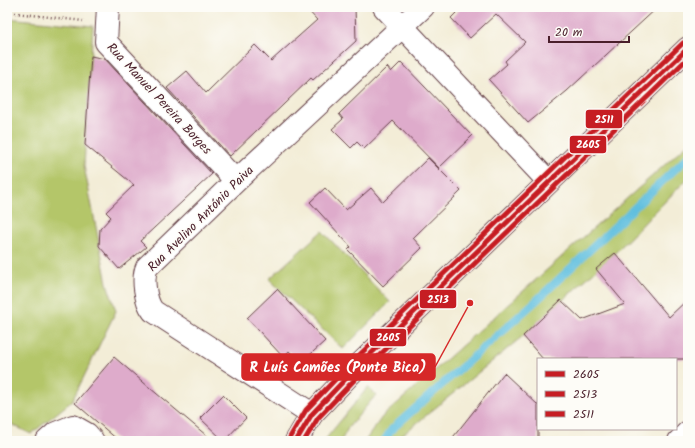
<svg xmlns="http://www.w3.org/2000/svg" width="695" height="448" viewBox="0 0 695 448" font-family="Kalam,sans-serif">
<rect width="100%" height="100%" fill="#fdfcf7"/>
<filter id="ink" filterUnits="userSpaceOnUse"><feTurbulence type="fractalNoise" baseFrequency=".025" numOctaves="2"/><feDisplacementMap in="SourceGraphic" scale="8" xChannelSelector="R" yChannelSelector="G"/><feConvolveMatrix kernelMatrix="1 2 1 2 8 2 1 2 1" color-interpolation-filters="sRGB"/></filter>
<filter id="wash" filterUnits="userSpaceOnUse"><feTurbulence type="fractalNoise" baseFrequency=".012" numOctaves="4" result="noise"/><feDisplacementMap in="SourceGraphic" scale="16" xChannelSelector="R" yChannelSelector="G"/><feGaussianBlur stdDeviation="0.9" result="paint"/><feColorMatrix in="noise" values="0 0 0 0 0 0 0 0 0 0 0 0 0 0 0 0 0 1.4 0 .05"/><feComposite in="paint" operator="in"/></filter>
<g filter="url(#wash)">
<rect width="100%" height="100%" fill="#f3edd7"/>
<path fill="#b4c669" stroke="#7f724a" d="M7,18L93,26L84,166L107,283L116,311L72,401L31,434L7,422Z
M688,144V178L615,253L523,336L395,441H365L382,417Z
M322,231L390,302L343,349L269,279Z
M368,387L376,395L348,428L341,441H324Z"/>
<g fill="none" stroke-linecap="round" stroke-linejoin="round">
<path stroke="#60bfdf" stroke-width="8" d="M384,441L392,429L536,301L688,157"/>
</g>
<g id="blocks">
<path fill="#deabcb" d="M305,7H355L356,41L313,80L311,78L230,156L167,88L187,71L206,93L255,45L271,61L317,20Z
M462,7H658L567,91L528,123L489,80L507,64L505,61L525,42L496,14L470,38L451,18Z
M91,56L105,59L212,174L140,241L146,247L119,269L99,246L100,229L111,217L106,212L134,185L85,145Z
M401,62L472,136L439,168L393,121L364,149L357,142L351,148L332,129L343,119L339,114L387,67L391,72Z
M428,158L461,191L413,238L422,248L383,286L348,250L351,247L310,202L325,188L346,210L371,188L383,202Z
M615,253L669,317L688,299V359H543L523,336L561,300L582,320L625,304L596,269Z
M277,289L325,341L301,363L289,351L283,357L247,318Z
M114,357L150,388L213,441H119L75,403Z
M504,373L538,405V441H450Z
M223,395L246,418L224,441L200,418Z"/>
</g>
</g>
<g filter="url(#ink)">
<use href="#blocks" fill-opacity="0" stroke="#633e45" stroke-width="1"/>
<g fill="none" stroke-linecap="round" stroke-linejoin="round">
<defs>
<path id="minor" d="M108,7L106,42L236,181
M384,7L548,181
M312,414L153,311C145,301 142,278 147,267L236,181L423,7
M47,441L56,433L73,426L87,434L93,441"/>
<path id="major" d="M296,441L312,414L354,370L688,48
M679,441L688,432"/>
</defs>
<use href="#minor" stroke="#633e45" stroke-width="24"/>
<use href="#major" stroke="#633e45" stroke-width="24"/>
<path stroke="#633e45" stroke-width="2.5" stroke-dasharray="1 3" stroke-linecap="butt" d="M7,12L83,21"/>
<use href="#minor" stroke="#fff" stroke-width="22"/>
<use href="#major" stroke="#fff" stroke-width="22"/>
<defs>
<path id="bus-1" d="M296,441L312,414L354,370L688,48"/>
<path id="bus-2" d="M304,441L318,418L359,375L688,58"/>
<path id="bus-3" d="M290,437L306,410L349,365L683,43"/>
</defs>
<use href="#bus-1" stroke="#fdfcf7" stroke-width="8"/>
<use href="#bus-2" stroke="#fdfcf7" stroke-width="8"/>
<use href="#bus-3" stroke="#fdfcf7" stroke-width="8"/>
<use href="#bus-1" stroke="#c61d23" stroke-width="5"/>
<use href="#bus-2" stroke="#c61d23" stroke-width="5"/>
<use href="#bus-3" stroke="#c61d23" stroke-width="5"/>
</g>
</g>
<g text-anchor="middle" stroke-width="3" stroke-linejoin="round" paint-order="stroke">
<g font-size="13" fill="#4a1f2b" stroke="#fdfcf7">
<text transform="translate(160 98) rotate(47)" y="5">Rua Manuel Pereira Borges</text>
<text transform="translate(200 218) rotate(-45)" y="5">Rua Avelino António Paiva</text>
</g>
</g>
<path fill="none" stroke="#d62828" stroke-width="1.5" d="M470 303L435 367"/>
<circle fill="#d62828" stroke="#fdfcf7" stroke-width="1.5" cx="470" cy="303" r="4"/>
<rect fill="#d62828" stroke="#d62828" stroke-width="1.5" x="242" y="354" width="193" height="26" rx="4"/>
<g font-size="14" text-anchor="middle" font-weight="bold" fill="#fff">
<text x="338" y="372">R Luís Camões (Ponte Bica)</text>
</g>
<g stroke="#fdfcf7" stroke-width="1.5">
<rect x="585" y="109" width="38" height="20" rx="4" fill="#c61d23"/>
<rect x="569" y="135" width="38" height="19" rx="4" fill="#c61d23"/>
<rect x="419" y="289" width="38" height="20" rx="4" fill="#c61d23"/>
<rect x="369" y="328" width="38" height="19" rx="4" fill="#c61d23"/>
</g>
<g font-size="11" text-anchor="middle" font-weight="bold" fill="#fff">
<text x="604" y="123">2511</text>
<text x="588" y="148">2605</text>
<text x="438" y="303">2513</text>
<text x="388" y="341">2605</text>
</g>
<rect width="695" height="448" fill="none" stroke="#fdfcf7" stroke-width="24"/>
<rect x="537" y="358" width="140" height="72" fill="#fdfcf7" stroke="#b5a4a5"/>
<rect x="545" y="371" width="20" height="6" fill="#c61d23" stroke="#b5a4a5"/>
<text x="573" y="378" font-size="12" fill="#4a1f2b">2605</text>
<rect x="545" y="391" width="20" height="6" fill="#c61d23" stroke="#b5a4a5"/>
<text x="573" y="398" font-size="12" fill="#4a1f2b">2513</text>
<rect x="545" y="411" width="20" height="6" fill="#c61d23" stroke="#b5a4a5"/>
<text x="573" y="418" font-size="12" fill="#4a1f2b">2511</text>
<path d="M549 36v6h80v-6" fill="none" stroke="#4a1f2b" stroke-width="2"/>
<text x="555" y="36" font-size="12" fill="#4a1f2b" stroke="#fdfcf7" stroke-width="3" paint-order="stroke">20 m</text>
</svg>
